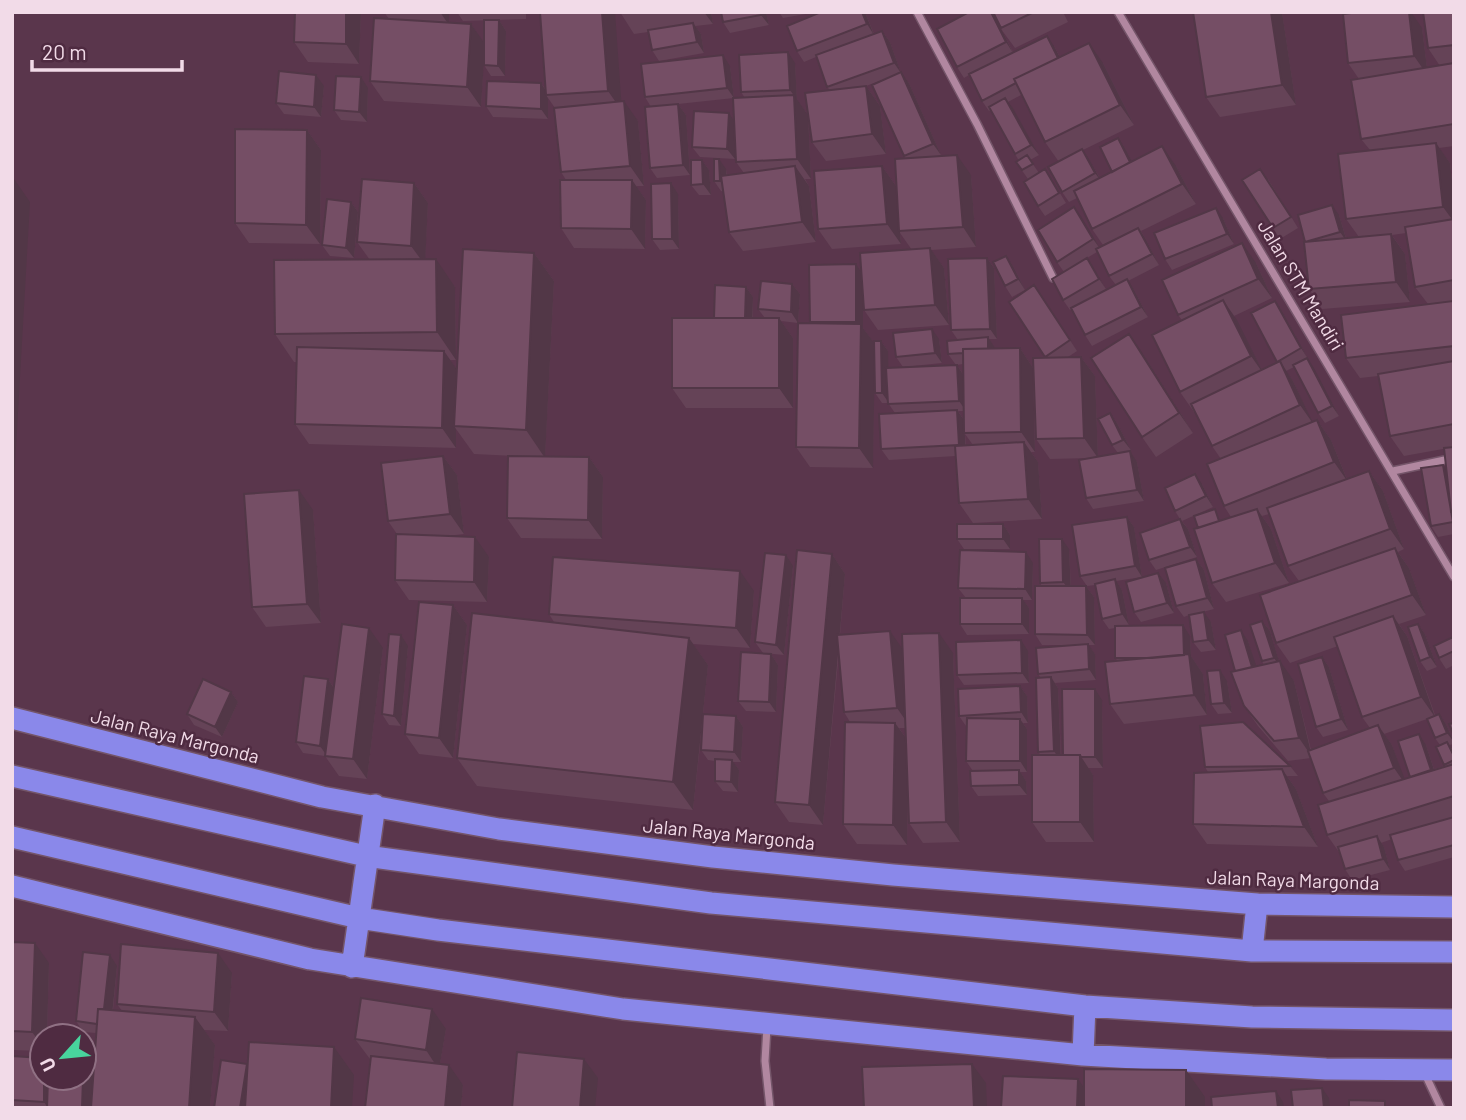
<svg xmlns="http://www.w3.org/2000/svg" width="1466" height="1120" viewBox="0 0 1466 1120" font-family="Barlow,sans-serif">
<rect width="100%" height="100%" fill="#5a364c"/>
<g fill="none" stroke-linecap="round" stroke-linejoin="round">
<defs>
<path id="street" d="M917,12L977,124L1053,278
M1118,12L1454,577
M1393,471L1454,458
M767,1027L765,1061L770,1108
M1425,1074L1441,1108"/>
<path id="highway" d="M12,718L322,797L499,829L713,857L893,875L1257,904L1454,907
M12,776L366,856L711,903L1252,951L1454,952
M12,837L359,918L438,930L1085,1006L1252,1017L1454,1020
M12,886L310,959L623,1009L1083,1055L1326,1069L1454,1070
M1252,951L1257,904
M352,967L375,805
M1083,1055L1085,1006"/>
</defs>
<use href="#street" stroke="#745569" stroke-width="10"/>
<use href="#highway" stroke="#745569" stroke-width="24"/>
<use href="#street" stroke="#b187a0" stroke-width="7"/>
<use href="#highway" stroke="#8a88ea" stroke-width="21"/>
</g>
<path fill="#654357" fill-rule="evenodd" d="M361,12L359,64L308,62L294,42Z
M384,12H449V23L471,24L484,44L499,20L506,31L505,76H491L484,65V54L481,107L384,101L370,81L389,19Z
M457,12H526V19L463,21Z
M540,12L638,121L644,186H636L646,200L645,249L574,248L561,228L566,180L561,172L555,108L548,98V119L493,117L486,106L541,83L546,90Z
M620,12H711L713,24L695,26L701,34L704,53L659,61L652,50L648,32L634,34Z
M766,12L769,25L730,33L723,22Z
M779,12H817L783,18Z
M821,12H865L874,34L882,31L890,42L901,73L909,83L941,155L937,156L971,175L976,247L931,250L944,268L949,325L878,330L864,310L863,299V328L874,343L881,341L888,351V368L957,365L963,374V364L956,365L948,354L958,340L951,330L987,258L994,268L997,339H989L995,349L1020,348L1033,368L1045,358L1009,302L1034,285L1077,351L1068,357H1081L1095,376L1098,457L1118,453L1112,445L1110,413L1117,423L1131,450L1128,452L1137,462L1144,501L1093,509L1086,498L1090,458L1050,459L1036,439L1034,371L1035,452H1031L1038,462L1042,519L973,523L959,503L956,456L889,460L881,449L895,413L888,403H882L875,393L874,366L873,468L810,467L796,447L811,324L810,322L861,272L912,250L900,233L901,244L832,249L818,229L882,166L896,186L905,158L872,85L890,77L866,86L880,106L886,154L826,161L812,142L830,90L827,87L816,57L804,62L797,51ZM958,411H964V420ZM965,434L973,445H966Z
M993,12H1063L1068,22L1015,48L1001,29L1013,52L1054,46L1060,57L1103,63L1134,125L1083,150L1100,178L1112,172L1118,138L1125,148L1132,162L1176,166L1196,204L1141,231L1145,238L1159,265L1128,281L1134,290L1148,317L1092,346L1085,335L1072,309L1070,310L1063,300L1064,272L1057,262L1074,207L1099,247L1103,245L1092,229L1077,198L1069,202L1062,192L1059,162L1045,142L1021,95L1008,102L1039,155L1030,160L1039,173L1045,169L1066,203L1045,216L1038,206L1028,179L1016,162L1019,161L991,110L989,111L982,101L969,75L964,78L957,67ZM1097,252L1109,276L1116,285L1094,296L1106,289L1087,258L1067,270Z
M1282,12L1296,105L1220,117L1206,97Z
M1454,12V146L1439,148L1450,163L1454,199V447L1404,456L1390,436L1378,376L1360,378L1346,358L1428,304L1415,287L1406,233L1392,235L1405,254L1410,302L1322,309L1309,289L1304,242L1339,215L1346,238L1359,237L1346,219L1370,150L1361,139L1359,79L1348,63L1422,28L1427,68L1440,66L1428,48Z
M795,63L797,100L808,115L811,179H805L809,186L816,242L743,251L729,232L724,192L721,191L714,181L726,169L727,175L744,173L736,162L735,148V159L700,157L692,147L734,120L745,98L741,92Z
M730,66L734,98L678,104L686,115L690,175L657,178L650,168L651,107L645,97Z
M324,86L321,117L284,114L276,103Z
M368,88L367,122L341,120L334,110Z
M307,130L321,150L320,244L249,243L235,223Z
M702,160L709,170L711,195H699L691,185Z
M1268,179L1298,228L1280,239L1273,228Z
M414,183L428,203L425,259L455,287L456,360H450L457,370L534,253L554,281L545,456L589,457L603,477L602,539L521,538L507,518L515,456L474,454L456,429V448L309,444L295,424L297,362H294L275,334L370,260L357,242Z
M678,194L679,249L660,250L652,239Z
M351,202L358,212L354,258L330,256L322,245Z
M1223,218L1234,244L1172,270L1165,259Z
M1006,256L1013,266L1025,290L1012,297L1005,286Z
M1256,263L1272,298L1234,316L1262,370L1277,362L1275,301L1282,311L1339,416L1325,423L1318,413L1294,367L1286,371L1293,381L1312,422L1317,420L1331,440L1347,479L1369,471L1383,491L1404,549L1398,552L1409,568L1426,615L1399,624L1407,636L1435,715L1439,714L1446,724L1454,742V744L1449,745L1454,752V857L1405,871L1398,860L1392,839L1381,843L1384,847L1390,870L1352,880L1345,869L1341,855L1327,835L1329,801L1323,793L1311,758L1288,761L1258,726L1244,706L1235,671L1248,641L1256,667L1264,665L1262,661V621L1270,631L1279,662L1294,681L1311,750L1370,728L1362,717L1338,646L1290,663L1276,643L1299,581L1288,566L1269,514L1262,516L1271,529L1289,583L1226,602L1212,583L1222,520L1231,517L1224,506L1221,459L1212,446L1195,411L1194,412L1180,392L1182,320L1178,315ZM1427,719L1435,738L1440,745L1445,766L1434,769L1426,745L1410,777L1404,779L1392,745L1384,734Z
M792,284L800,294L798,323L781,321L793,338V408H686L672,388L714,318L746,287L753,297V318H765L758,309Z
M939,339L942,363L903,367L896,357Z
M1143,354L1193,433L1156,457L1142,437Z
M1454,447V534L1438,537L1431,526Z
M443,456L457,475L464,534L447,536L489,557L487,602L409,600L395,580L397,534L388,521Z
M1202,484L1213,507L1182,521L1188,529L1197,557L1156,570L1149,560L1180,519L1175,511Z
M313,510L321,623L266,627L252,607Z
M1127,517L1134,527L1142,577L1116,581L1122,590L1129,625L1123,626L1190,636L1191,656L1203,674L1207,715L1124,724L1110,704L1118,661L1115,658V628L1109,629L1102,619L1095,585L1087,586L1080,576Z
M1003,524L1010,535V549H964L957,539Z
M1069,549L1071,586H1086L1094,597L1095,645H1088L1095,654L1096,680L1055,683L1058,688L1061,755H1063L1102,700L1103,768H1088L1093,775L1094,842H1046L1032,822L1041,755L1038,752L1041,678L1038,674L1075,645H1042L1035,634L1042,586L1040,583Z
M832,554L845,574L840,635L903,649L953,653L960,842L923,843L909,823L908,801L907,845L857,844L843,824L850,722L844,712L839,651L823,825L789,822L775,802ZM899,728H906V738Z
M1196,559L1204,570L1214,609L1195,614L1211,622L1216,650L1201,652L1193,642L1189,615L1184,617L1176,606Z
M1033,563L1032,600H1023L1029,608V634L967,635L960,624L966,598L958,588Z
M793,566L784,655L763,653L755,642Z
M1166,583L1174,613L1141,622L1134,612Z
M754,591L750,648L693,644L708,665L703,714L736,716L743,727L741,762H733L739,770L738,792L723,791L715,781V761L708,760L701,750L703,718L693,810L477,786L457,758L554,622L549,614Z
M453,605L467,625L453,758L419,754L405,734Z
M1418,624L1425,634L1437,667L1427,671L1420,661Z
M1454,638V665L1446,669L1439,658Z
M408,646L401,726L389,725L382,714Z
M383,648L367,779L339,776L325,756L303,753L296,742L328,679L334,688Z
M1028,651L1029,683L964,685L957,675Z
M771,654L778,665L776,712L746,711L738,701Z
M1322,657L1329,667L1348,730L1323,737L1316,727Z
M1227,681L1232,713L1218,714L1211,704Z
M1020,686L1027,696L1028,723H1023L1027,729V772H1020L1026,781L1027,795L978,796L971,786L973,771L966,761V726L959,716Z
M231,692L238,702L222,737L194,725L187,714Z
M1290,766L1298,776H1287L1296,789L1318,847L1207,844L1193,824L1208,772L1205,767Z
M12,942L49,963L47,1036H42V1051L12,1050Z
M117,966L113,1010L122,1011L117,1004L232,973L228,1031L204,1030L215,1045L210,1108H12V1056L42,1078L84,1043L94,1058L96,1033L83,1032L76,1021Z
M446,1029L440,1064L463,1085L461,1108H365L370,1059L355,1039Z"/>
<path fill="#523747" d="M346,12H361L359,64L346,44Z
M440,12H449V25Z
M602,12H615L622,111L608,91Z
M704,12H711L713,24Z
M761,12H766L769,25L761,15Z
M862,12H865L874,35L867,24Z
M991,12L994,14L1013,53L1006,42Z
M1271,12H1282L1296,105L1282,85Z
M1409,12H1411L1422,28L1428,76L1414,56Z
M499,20L506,31L505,76L498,66Z
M693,23L701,34L704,53L697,42Z
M471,24L485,44L481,107L467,87Z
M882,31L890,42L901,73L894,63Z
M1047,36L1054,46L1067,71L1060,61Z
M1089,43L1103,63L1134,125L1120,105Z
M788,52L795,63L797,100L790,90Z
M723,55L730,66L734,98L727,88Z
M901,72L909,83L941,155L933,144Z
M316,75L324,86L321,117L314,107Z
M361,77L368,88L367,122L359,112Z
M541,83L548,94L546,95L548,98V119L541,109Z
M866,86L880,106L886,154L872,134Z
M794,95L808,115L811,179L797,159Z
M1005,98L1013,108L1039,155L1031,145Z
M624,101L638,121L644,186L630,166Z
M678,104L686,115L690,175L683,165Z
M729,113L736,124L735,159L727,149Z
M307,130L321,150L320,244L306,225Z
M1118,138L1125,148L1138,173L1131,163Z
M1436,143L1450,163L1454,199V222L1443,207Z
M1162,146L1176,166L1196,204L1182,184Z
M1082,149L1089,159L1103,184L1095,173Z
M957,155L971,175L976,247L963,227Z
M719,159L726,169L728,192L720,181Z
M702,160L709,170L711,195L703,184Z
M795,166L809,186L816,242L802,222Z
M882,166L896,186L901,244L887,224Z
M12,176L30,202L13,500L12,499Z
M632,180L646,200L645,249L631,229Z
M414,183L428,203L425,265L411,246Z
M671,183L678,194L679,249L672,239Z
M351,202L358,212L354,258L346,248Z
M1332,205L1339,215L1347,242L1340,232Z
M1074,207L1082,218L1101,250L1093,239Z
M1216,208L1223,218L1234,244L1227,234Z
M1138,228L1145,238L1159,265L1152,254Z
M1391,234L1405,254L1410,302L1396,282Z
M1242,243L1256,263L1272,298L1258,279Z
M930,248L944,268L949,325L935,305Z
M534,253L554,281L545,458L526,430Z
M1006,256L1013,266L1025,290L1018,279Z
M987,258L994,268L997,339L990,329Z
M1087,258L1094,269L1106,289L1099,279Z
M436,259L455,287L456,360L437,332Z
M856,264L863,275V328L875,344L873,468L859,448L861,329L856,322Z
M1127,279L1134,290L1148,317L1141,307Z
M792,284L800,294L798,323L791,312Z
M746,287L753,297L752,333L745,323Z
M1223,300L1237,320L1265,376L1251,356Z
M1275,301L1282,311L1308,359L1301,348Z
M779,318L793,338V408L779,388Z
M932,329L939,339L942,363L935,353Z
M1129,334L1143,354L1193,433L1179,413Z
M988,337L995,348L996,360L988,350Z
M881,341L888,351L889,403L882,393Z
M1020,348L1033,368L1035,452L1021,432Z
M444,351L458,371L454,426L456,429V448L442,428Z
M1081,357L1095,376L1098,458L1084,438Z
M1307,358L1314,368L1339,416L1332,406Z
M1280,361L1293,381L1314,425L1300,405Z
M957,365L964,376L966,411L959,401Z
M957,410L964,420L966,455L959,445Z
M1110,413L1117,423L1131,450L1123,440Z
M1317,420L1331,440L1348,482L1334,462Z
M1024,442L1038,462L1042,519L1028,499Z
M1130,451L1137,462L1144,501L1137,490Z
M443,456L457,475L464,534L450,514Z
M589,457L603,477L602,539L588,520Z
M1443,465L1450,475L1452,512Z
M1369,471L1383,491L1404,549L1390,529Z
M1195,474L1202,484L1213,507L1206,496Z
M299,490L313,510L321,623L307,604Z
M1257,509L1271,529L1289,583L1275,563Z
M1127,517L1134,527L1142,577L1135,566Z
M1180,519L1188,529L1197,557L1190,547Z
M1003,524L1010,535V549L1003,539Z
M475,537L489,557L487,602L474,582Z
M1062,539L1069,549L1071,592L1063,582Z
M1395,548L1409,568L1426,615L1412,595Z
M1026,552L1033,563L1032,600L1025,589Z
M832,554L845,574L823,825L809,805Z
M786,555L793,566L784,655L776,645Z
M1196,559L1204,570L1214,609L1207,598Z
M740,571L754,591L750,648L736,628Z
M1158,573L1166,583L1174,613L1167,603Z
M1115,579L1122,590L1129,625L1122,614Z
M1086,586L1094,597L1095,645L1087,635Z
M1022,598L1029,608V634L1022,624Z
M453,605L467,625L453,758L439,738Z
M1204,612L1211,622L1216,650L1208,640Z
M1393,616L1407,636L1435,717L1421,697Z
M1262,621L1270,631L1281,668L1274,658Z
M1418,624L1425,634L1437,667L1430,657Z
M1183,625L1190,636L1191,656L1203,674L1207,715L1194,695L1184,658Z
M369,628L383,648L367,779L353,759Z
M1241,630L1248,641L1260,677L1252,667Z
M890,631L904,651L911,728L897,708Z
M939,633L953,653L960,842L946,822Z
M401,635L408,646L401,726L394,716Z
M689,638L708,665L693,810L673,782Z
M1021,640L1028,651L1029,683L1022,673Z
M1088,644L1095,654L1096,680L1089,669Z
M771,654L778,665L776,712L769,702Z
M1322,657L1329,667L1348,730L1341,719Z
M1280,661L1294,681L1312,757L1299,738Z
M1220,670L1227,681L1232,713L1224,703Z
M1051,677L1058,688L1061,762L1054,751Z
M328,679L335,690L327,756L320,746Z
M1020,686L1027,696L1028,723L1021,712Z
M1095,689L1102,700L1103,768L1095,757Z
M231,692L238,702L222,737L215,727Z
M1439,714L1446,724L1454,742L1447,733Z
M736,716L743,727L741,762L734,752Z
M1020,719L1027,729V772L1020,761Z
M895,723L909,742L907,845L893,825Z
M1378,725L1392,745L1408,788L1394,768Z
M1419,734L1426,745L1438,782L1431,771Z
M1080,755L1093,775L1094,842L1080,822Z
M732,760L739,770L738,792L731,782Z
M1282,769L1296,789L1318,847L1304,827Z
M1019,770L1026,781L1027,795L1019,785Z
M1377,836L1384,847L1390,870L1383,859Z
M35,943L49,963L47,1036H42V1045L32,1032Z
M218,953L232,973L228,1031L214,1012Z
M110,955L117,966L110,1035L103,1025Z
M432,1009L446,1029L439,1070L426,1050Z
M195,1017L215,1045L210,1108H189Z
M84,1043L98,1063L96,1108H82L83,1078H84Z
M334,1047L354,1075L352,1108H331Z
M584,1059L598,1078L595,1108H580Z
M247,1064L254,1074L249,1108H240Z
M972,1064L986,1083L987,1108H974Z
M449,1065L463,1085L461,1108H445Z
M1186,1070L1205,1097V1108H1186Z
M44,1078H52L48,1108L44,1102Z
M1078,1079L1092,1099L1091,1108H1077Z
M1322,1088L1329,1098L1330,1108H1324Z
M1276,1091L1283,1102L1284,1108H1278Z"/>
<path fill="#754e65" stroke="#523747" stroke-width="2" d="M295,12H346V44L294,42Z
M540,12H602L608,91L546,95Z
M721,12H761V15L723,22Z
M821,12H862L867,24L797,51L787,26Z
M969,12H991L1006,42L957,67L937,29Z
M993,12H1034L1001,28Z
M1193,12H1271L1282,85L1206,97Z
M1359,12H1409L1414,56L1348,63L1343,14Z
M1423,12H1454V45L1428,48Z
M374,18L471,24L467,87L370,81Z
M484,20H499L498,66L484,65Z
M693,23L697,42L652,50L648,30Z
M882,31L894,63L827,87L816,55Z
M1047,36L1058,58L1014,79L1016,83L982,101L969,74Z
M1089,43L1120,105L1045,142L1014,79Z
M788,52L790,90L741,92L739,55Z
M723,55L727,88L645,97L641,64Z
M1454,63V124L1361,139L1351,80Z
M279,71L316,75L314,107L276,103Z
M901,72L933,144L904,156L872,85Z
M336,76L361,77L359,112L334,110Z
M487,81L541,83V109L486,106Z
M866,86L872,134L812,142L805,93Z
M794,95L797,159L736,162L733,98Z
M1005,98L1031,145L1015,154L989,107Z
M624,101L630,166L561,172L554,108Z
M678,104L683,165L650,168L645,107Z
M694,111L729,113L727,149L692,147Z
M235,129L307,130L306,225L235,223Z
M1118,138L1130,162L1112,172L1100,147Z
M1436,143L1443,207L1346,219L1338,154Z
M1162,146L1182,184L1092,229L1074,191Z
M1082,149L1095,173L1062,192L1048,167Z
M957,155L963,227L899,231L895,159Z
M1027,155L1033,164L1022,170L1016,162Z
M714,159H719L720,181H714Z
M691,160H702L703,184L691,185Z
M795,166L802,222L729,232L721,176Z
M882,166L887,224L818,229L814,171Z
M1045,169L1059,193L1038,206L1024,182Z
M1260,169L1291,217L1273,228L1242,180Z
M362,179L414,183L411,246L357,242Z
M560,180H632L631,229L561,228Z
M671,183L672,239H652L651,184Z
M327,199L351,202L346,248L322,245Z
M1332,205L1340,232L1305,242L1298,215Z
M1074,207L1093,239L1057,262L1038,230Z
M1216,208L1227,234L1165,259L1154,233Z
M1454,219V280L1415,287L1405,227Z
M1138,228L1152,254L1109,276L1096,249Z
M1391,234L1396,282L1309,289L1304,242Z
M1242,243L1258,279L1178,315L1162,280Z
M930,248L935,305L864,310L860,253Z
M463,249L534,253L526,430L454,426Z
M1006,256L1018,279L1005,286L993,262Z
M987,258L990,329L951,330L948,259Z
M1087,258L1099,279L1063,300L1052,279Z
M436,259L437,332L275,334L274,260Z
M856,264V322H810L809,265Z
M1127,279L1141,307L1085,335L1071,308Z
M761,281L792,284L791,312L758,309Z
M715,285L746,287L745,318H714Z
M1034,285L1070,340L1045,357L1009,302Z
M1223,300L1251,356L1180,392L1152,335Z
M1275,301L1301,348L1277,362L1251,313Z
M1453,301L1454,310V346L1346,358L1341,315Z
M672,318H779V388H672Z
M798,323L861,324L859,448L796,447Z
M932,329L935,353L896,357L893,333Z
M1129,334L1179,413L1142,437L1091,358Z
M988,337V349H963V353L948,354L947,341Z
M874,341H881L882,393H875Z
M297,347L444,351L442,428L295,424Z
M1020,348L1021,432L964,433L963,349Z
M1081,357L1084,438L1036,439L1033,358Z
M1307,358L1332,406L1318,413L1293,365Z
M1280,361L1300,405L1212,446L1191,404Z
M1454,361V424L1390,436L1378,374Z
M957,365L959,401L888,404L886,368Z
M957,410L959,445L881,449L879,414Z
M1110,413L1123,440L1112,445L1098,419Z
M1317,420L1334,462L1224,506L1207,464Z
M1024,442L1028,499L959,503L955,446Z
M1454,447V512H1451L1444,448Z
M1130,451L1137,490L1086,498L1079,460Z
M443,456L450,514L388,521L381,463Z
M508,456L589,457L588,520L507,518Z
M1443,465L1453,522L1431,526L1421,468Z
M1369,471L1390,529L1288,566L1267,508Z
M1195,474L1206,496L1175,511L1165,488Z
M299,490L307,604L252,607L244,494Z
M1215,509L1219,521L1198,528L1194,516Z
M1257,509L1275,563L1212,583L1194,529Z
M1127,517L1135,566L1080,576L1072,525Z
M1180,519L1190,547L1149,560L1140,533Z
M957,524H1003V539H957Z
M396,534L475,537L474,582L395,580Z
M1039,539H1062L1063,582L1040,583Z
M1395,548L1412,595L1276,643L1260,595Z
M797,550L832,554L809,805L775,802Z
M960,550L1026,552L1025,589L958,588Z
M765,553L786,555L776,645L755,642Z
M553,557L740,571L736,628L549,614Z
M1196,559L1207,598L1176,606L1165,568Z
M1158,573L1167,603L1134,612L1126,582Z
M1115,579L1122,614L1102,619L1095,584Z
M1035,586H1086L1087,635L1035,634Z
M960,598H1022V624H960Z
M419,602L453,605L439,738L405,734Z
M1204,612L1208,640L1193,642L1189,615Z
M472,613L689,638L673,782L457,758Z
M1393,616L1421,697L1362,717L1334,637Z
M1262,621L1274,658L1262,661L1250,625Z
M342,624L369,628L353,759L325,756Z
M1418,624L1430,657L1420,661L1408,627Z
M1183,625L1184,655L1152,658H1115V626Z
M1241,630L1252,667L1235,671L1225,635Z
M890,631L897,708L844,712L837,635Z
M939,633L946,822L909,823L902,634Z
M389,634L401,635L394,716L382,714Z
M1453,637L1454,651L1439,658L1434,646Z
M1021,640L1022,673L957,675L956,642Z
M1088,644L1089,669L1038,674L1036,648Z
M741,652L771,654L769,702L738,701Z
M1189,654L1194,695L1110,704L1105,662Z
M1322,657L1341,719L1316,727L1298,664Z
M1280,661L1299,738L1274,741L1244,706L1231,672Z
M1220,670L1224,703L1211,704L1207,671Z
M304,676L328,679L320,746L296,742Z
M1051,677L1054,751L1038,752L1036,678Z
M203,679L231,692L215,727L187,714Z
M1020,686L1021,712L959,716L958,689Z
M1062,689H1095V757H1081L1080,755H1063Z
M703,714L736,716L734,752L701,750Z
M1439,714L1447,733L1435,738L1427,719Z
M967,718L1020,719V761H966Z
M845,722L895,723L893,825L843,824Z
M1243,722L1290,766L1205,767L1200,726Z
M1454,723V732L1453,733L1449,724Z
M1378,725L1394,768L1323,793L1308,751Z
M1419,734L1431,770L1410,777L1398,741Z
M1447,742L1454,756V760L1444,765L1436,747Z
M1032,755H1080V822H1032Z
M715,759L732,760L731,782L715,781Z
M1454,764V796L1327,835L1318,805Z
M1282,769L1304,827L1193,824L1194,773Z
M1019,770V785L971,786L970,771Z
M1454,817V845L1398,860L1390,835Z
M1377,836L1383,859L1345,869L1338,847Z
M12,942L35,943L32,1032L12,1031Z
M121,944L218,953L214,1012L117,1004Z
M83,952L110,955L104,1009H98L97,1024L76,1021Z
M361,998L432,1009L426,1050L355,1039Z
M98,1009L195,1017L189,1108H91Z
M249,1042L334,1047L331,1108H245Z
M517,1052L584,1059L580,1108H512Z
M12,1056L42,1058V1078H44V1102L12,1100Z
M371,1056L449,1065L445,1108H365Z
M221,1060L247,1064L240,1108H214Z
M972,1064L974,1108H864L862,1067Z
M1084,1069L1186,1070V1108H1084Z
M1003,1076L1078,1079L1077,1108H1001Z
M48,1078H83L82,1108H47Z
M1322,1088L1324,1108H1293L1291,1090Z
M1276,1091L1278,1108H1212L1211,1097Z
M1349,1100L1385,1101V1108H1349Z"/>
<g text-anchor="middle" stroke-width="5" stroke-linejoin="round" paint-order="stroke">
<g font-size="19" fill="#f2dbe8" stroke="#4f2b41">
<text transform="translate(1301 285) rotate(59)" y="7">Jalan STM Mandiri</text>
<text transform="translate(175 736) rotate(14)" y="7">Jalan Raya Margonda</text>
<text transform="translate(729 834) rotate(6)" y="7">Jalan Raya Margonda</text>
<text transform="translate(1293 880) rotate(2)" y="7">Jalan Raya Margonda</text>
</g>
</g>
<rect width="1466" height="1120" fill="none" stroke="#f2dbe8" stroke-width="28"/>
<g transform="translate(63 1057) rotate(243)"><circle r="33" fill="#4f2b41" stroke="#907184" stroke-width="2"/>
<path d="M0-5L12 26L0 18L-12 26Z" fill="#48d49d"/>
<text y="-10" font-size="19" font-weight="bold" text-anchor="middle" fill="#f2dbe8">U</text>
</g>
<path d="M32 60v10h150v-10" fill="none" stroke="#f2dbe8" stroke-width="3.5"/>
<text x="42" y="60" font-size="21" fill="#f2dbe8" stroke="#4f2b41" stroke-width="5" paint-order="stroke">20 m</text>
</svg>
